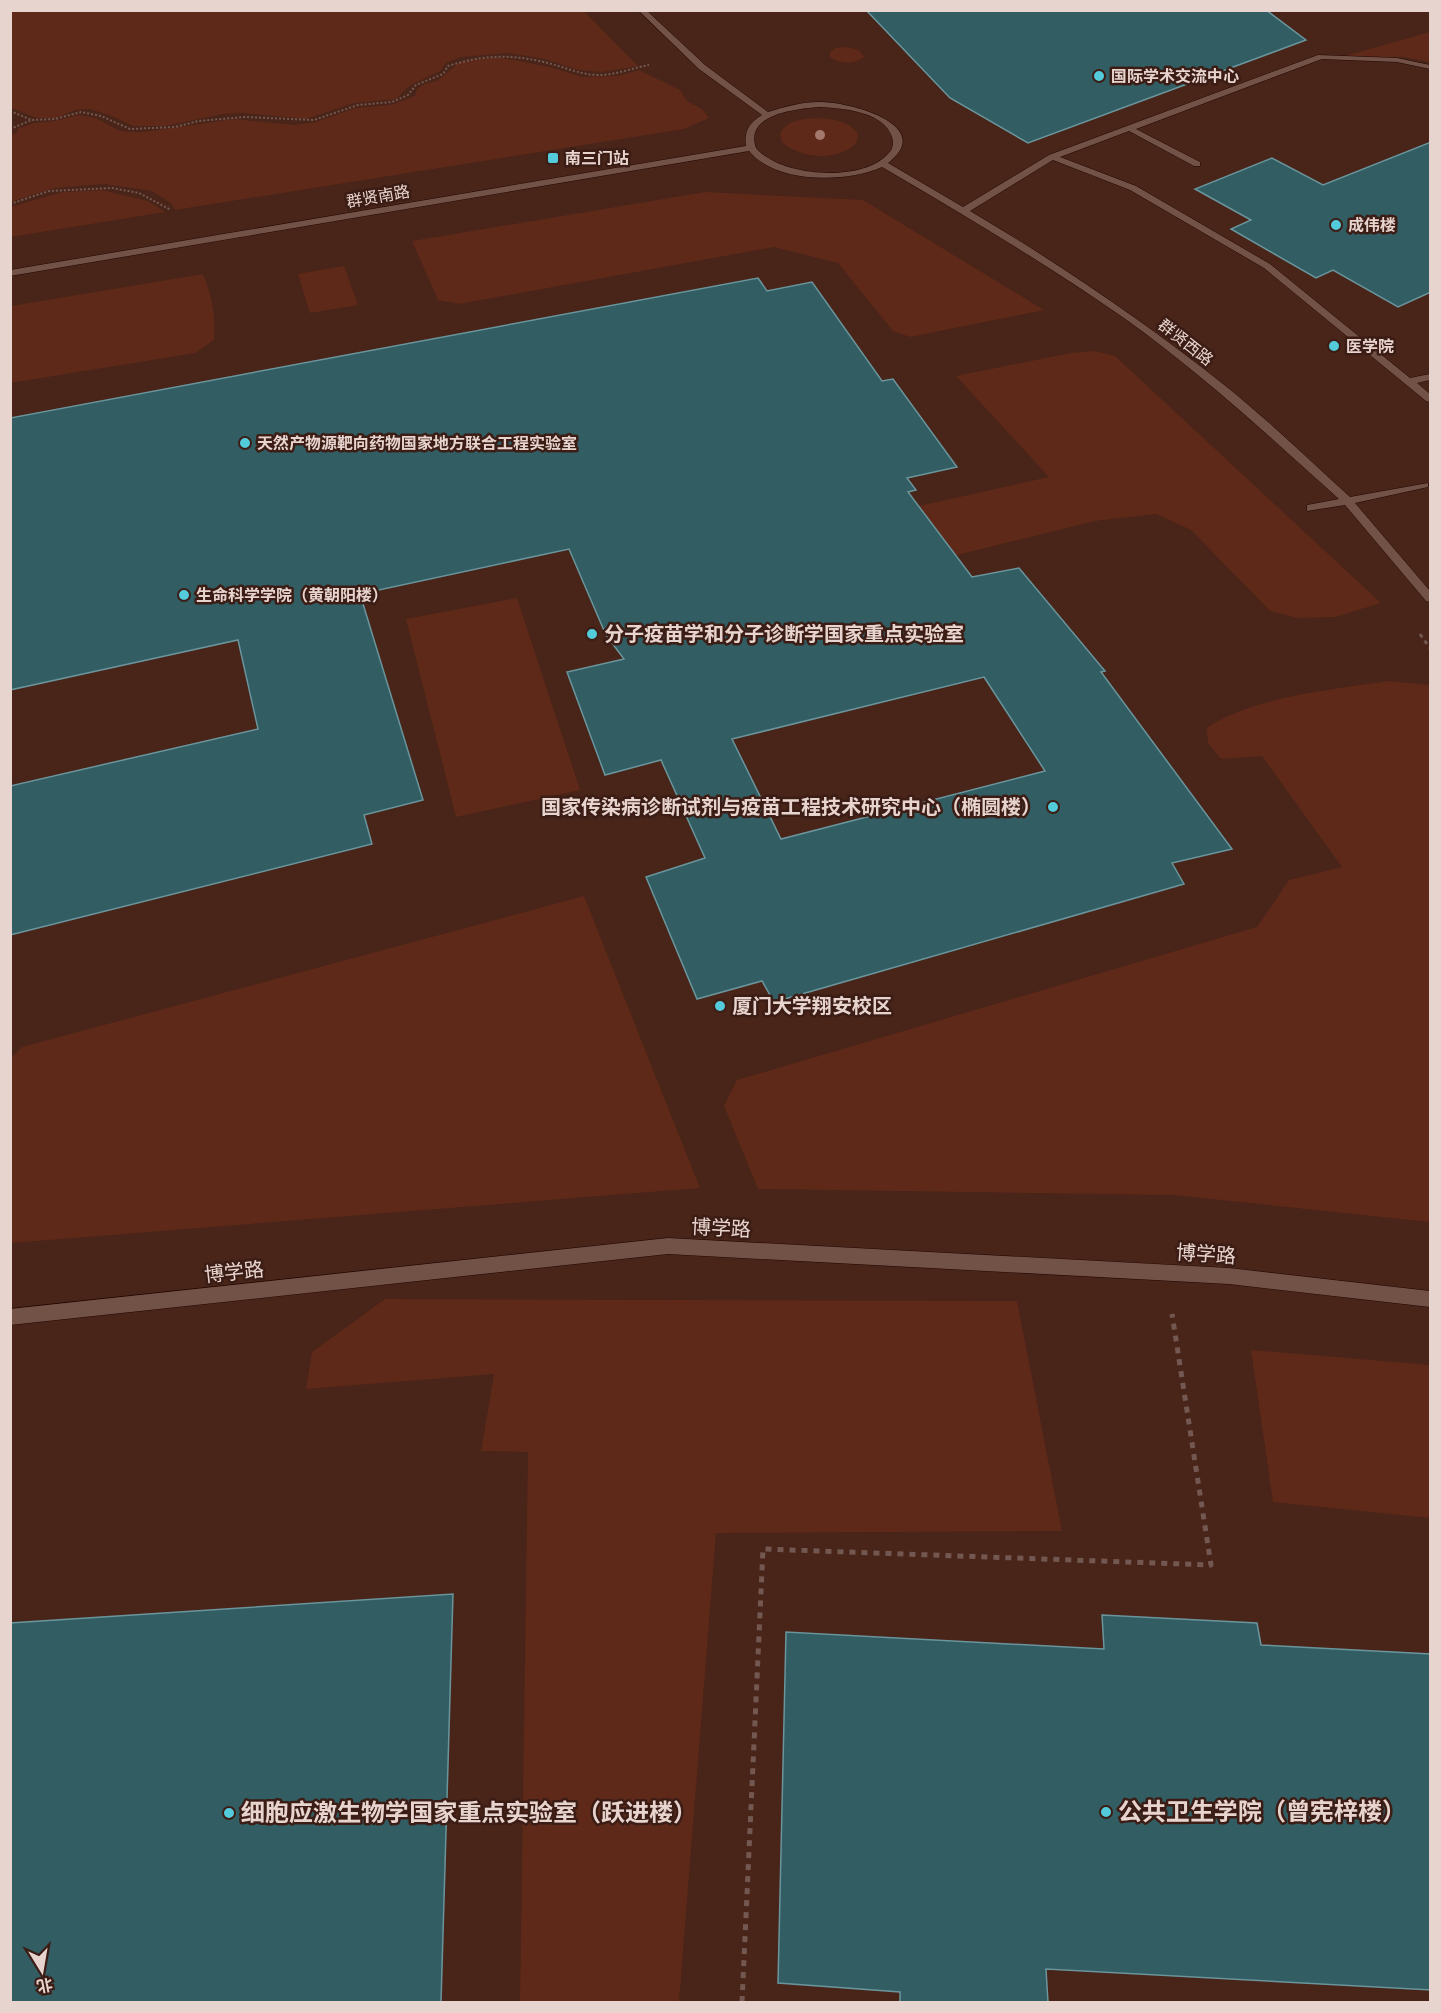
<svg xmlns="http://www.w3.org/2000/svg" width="1441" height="2013" viewBox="0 0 1441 2013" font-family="'Golos Text','Noto Sans SC',sans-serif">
<rect width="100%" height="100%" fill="#3b1d15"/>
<path fill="#482419" d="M11,11H1430V2002H11Z"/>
<path fill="#5e2919" d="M25,10L584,11L638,66L602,72L578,70L545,59L508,53L461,57L446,63L440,71L409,86L396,99L354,103L306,119L243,113L223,114L165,126H133L112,116L90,109L75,110L56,118H37L11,108V12Z
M1430,32V62L1403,57H1341Z
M847,47L859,50L864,57C854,65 840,64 830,57V52L836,48Z
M497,57L550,67L582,77L618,76L639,70L680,90L687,101L702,109L709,118L684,129L175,210L172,204L152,191L104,184L54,188L11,202V135L18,132L17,129L34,123L55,121L78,115L96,118L118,130L129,132H144L234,119L295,125L316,122L355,108L390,105L415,96L417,89L424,84L437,81L460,62Z
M817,118C832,119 850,121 858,134L857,142C841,162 800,159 782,142L780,134C786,120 803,119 817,118Z
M102,190L148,201L165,212L11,237V207L62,192Z
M705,192L863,200L1044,310L910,337L893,331L838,263L774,247L459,304L438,300L412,241Z
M344,266L358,305L310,313L298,274Z
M203,274C212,296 216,316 214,340L195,353L11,383V306Z
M1095,351L1115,356L1381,603L1335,617L1297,618L1270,611L1191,530L1156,514L1095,521L647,631L627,571L1049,477L956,376L1071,353Z
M517,598L580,790L456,817L406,619Z
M1389,681L1430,685V1222L1174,1195L758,1189L724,1106L737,1080L1257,927L1289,880L1342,867L1262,756L1221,759L1208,743L1207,728C1252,697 1334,689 1389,681Z
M584,896L700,1188L11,1243V1058L22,1047Z
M385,1299L1017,1301L1062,1531L716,1533L679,2002H520L528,1452L481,1451L494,1374L306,1389L312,1352Z
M1251,1350L1430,1365V1518L1273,1502Z"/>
<path fill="#325d63" stroke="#6a959c" stroke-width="1.5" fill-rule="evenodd" d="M866,10H1266L1306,40L1028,143L950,98Z
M1431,142V292L1398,307L1333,270L1316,278L1231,229L1251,220L1195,189L1272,158L1323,185Z
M758,278L767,291L812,282L882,381L893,379L957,467L907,478L916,490L908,492L972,577L1019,568L1105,671L1101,672L1232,849L1172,863L1184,884L774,1002L762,981L697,999L646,877L705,858L661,760L605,775L567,672L624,659L606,635L569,549L360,594L423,800L364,815L372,844L10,935V786L258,729L238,640L10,690V418ZM984,677L1045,771L781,839L732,739Z
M453,1594L441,2002H10V1623Z
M1102,1615L1257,1623L1261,1645L1431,1654V1990L1046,1969L1048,2002H900V1992L778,1983L786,1632L1104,1649Z"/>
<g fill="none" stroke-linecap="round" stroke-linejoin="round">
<defs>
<path id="minor" d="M638,10H646L705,65L768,112C784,107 802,102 819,102C847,101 938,125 888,163L963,207L1049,155L1318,55L1397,58L1430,65V69L1397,62L1322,59L1136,129L1200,162V166H1194L1129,131L1060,157L1136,186L1270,264L1410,378L1430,374V380L1417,383L1430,394V402L1426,401L1264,268L1130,190L1053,160L970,211C1058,263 1142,320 1223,384C1267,419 1308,459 1350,497L1428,483V487L1355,503L1430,591V602L1426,601L1345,505L1307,511V505L1339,499C1269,436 1200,372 1124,318C1045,263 964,215 882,167C846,183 776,184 749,151L10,276V270L746,146C744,131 749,123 762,115L699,69ZM819,107C841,108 884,111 892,137C894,143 893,150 888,154C862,183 780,177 756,148C744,114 796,109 819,107Z
M668,1238L1229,1268L1430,1291V1307L1229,1284L668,1254L10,1325V1309Z"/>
</defs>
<use href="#minor" stroke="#200602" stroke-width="1"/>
<path stroke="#735851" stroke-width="2" stroke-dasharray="2 2" stroke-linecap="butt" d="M10,111L32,120
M10,129L32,120L55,119L81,112L101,116L130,129L175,127L198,121L245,117L314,120L358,105L392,102L408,95L416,85L443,74L448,66C482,55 509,54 544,62C562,66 580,75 599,75C615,75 633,68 649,65
M10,204L49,191L112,188L139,193L171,210"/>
<path stroke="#735851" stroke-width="3" stroke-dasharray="4 4" stroke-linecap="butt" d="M1420,634L1430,648"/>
<path stroke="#735851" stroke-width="5" stroke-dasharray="6 6" stroke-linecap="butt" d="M742,2002L763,1549L1211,1565L1172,1314"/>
<use href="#minor" fill="#725146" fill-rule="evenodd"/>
</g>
<circle fill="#a3796d" cx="820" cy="135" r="5"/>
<g fill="#53cbdb" stroke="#3b1d15" stroke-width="2">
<circle cx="1099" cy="76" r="6"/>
<rect x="547" y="152" width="12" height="12" rx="3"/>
<circle cx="1336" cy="225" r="6"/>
<circle cx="1334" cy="346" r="6"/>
<circle cx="245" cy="443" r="6"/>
<circle cx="184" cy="595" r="6"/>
<circle cx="592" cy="634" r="6"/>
<circle cx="1053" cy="807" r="6"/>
<circle cx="720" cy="1006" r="6"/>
<circle cx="1106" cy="1812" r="6"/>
<circle cx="229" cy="1813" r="6"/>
</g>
<g text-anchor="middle" stroke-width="5" stroke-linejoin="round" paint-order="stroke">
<g font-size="16" font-weight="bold" fill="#e8d4ce" stroke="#3b1d15" text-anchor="start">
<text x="1111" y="82">国际学术交流中心</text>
<text x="565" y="164">南三门站</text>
<text x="1348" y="231">成伟楼</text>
<text x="1346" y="352">医学院</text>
<text x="257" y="449">天然产物源靶向药物国家地方联合工程实验室</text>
<text x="196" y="601">生命科学学院（黄朝阳楼）</text>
</g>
<g font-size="16" fill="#e8d4ce" stroke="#3b1d15">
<text transform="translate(378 196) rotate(-10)" y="6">群贤南路</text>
<text transform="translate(1186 342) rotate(38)" y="6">群贤西路</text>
</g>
<g font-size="20" font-weight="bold" fill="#e8d4ce" stroke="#3b1d15" text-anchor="start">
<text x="604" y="641">分子疫苗学和分子诊断学国家重点实验室</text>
<text x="1041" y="814" text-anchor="end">国家传染病诊断试剂与疫苗工程技术研究中心（椭圆楼）</text>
<text x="732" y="1013">厦门大学翔安校区</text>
</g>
<g font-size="20" fill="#e8d4ce" stroke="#3b1d15">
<text transform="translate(721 1228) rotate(3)" y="7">博学路</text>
<text transform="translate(1206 1254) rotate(4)" y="7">博学路</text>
<text transform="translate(234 1272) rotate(-6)" y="7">博学路</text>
</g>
<g font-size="24" font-weight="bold" fill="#e8d4ce" stroke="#3b1d15" text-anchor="start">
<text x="1118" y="1820">公共卫生学院（曾宪梓楼）</text>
<text x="241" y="1821">细胞应激生物学国家重点实验室（跃进楼）</text>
</g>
</g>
<rect width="1441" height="2013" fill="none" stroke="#e8d4ce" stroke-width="24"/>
<g transform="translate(42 1971) rotate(169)" stroke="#3b1d15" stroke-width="4.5" paint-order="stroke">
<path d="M0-4.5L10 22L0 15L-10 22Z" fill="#e8d4ce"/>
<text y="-9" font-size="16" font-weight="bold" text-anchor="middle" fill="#e8d4ce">北</text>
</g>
</svg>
